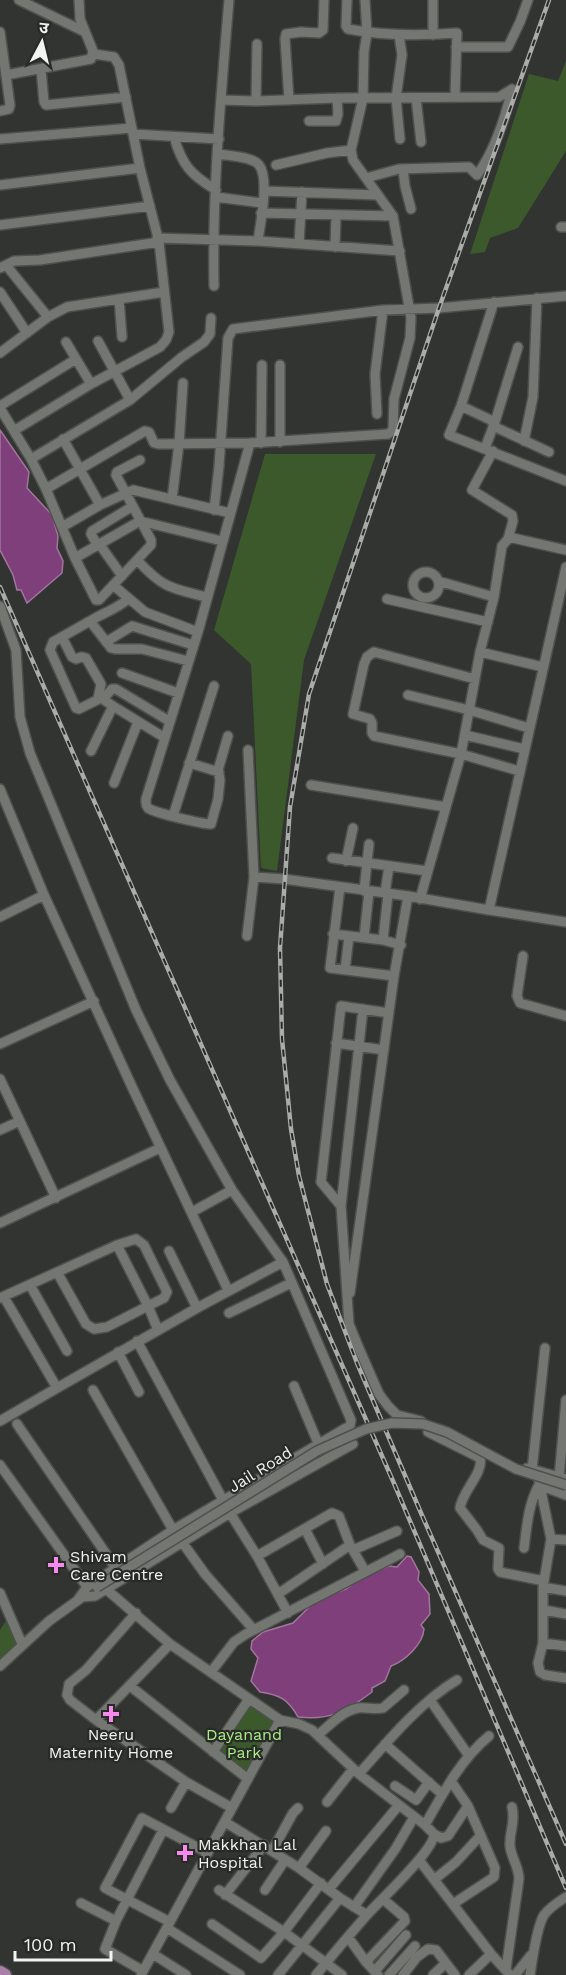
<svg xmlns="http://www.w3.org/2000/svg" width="566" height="1975" viewBox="0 0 566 1975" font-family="'Work Sans','Noto Sans Devanagari',sans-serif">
<rect width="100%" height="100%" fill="#313430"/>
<path fill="#3c592c" d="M566,61V151L518,228L490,238L485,252L470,254L529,74L558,81Z
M265,454H376L304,660L277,871L261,868L251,664L214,630Z
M7,1619L19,1642L0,1661V1630Z
M250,1701L277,1721L248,1776L216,1751Z"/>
<path fill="#7f3f7a" stroke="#a2759e" stroke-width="1.5" d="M0,430L29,472L27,488L52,515L58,536L57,548L63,561L62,573L27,603L21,590H17L13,575L0,550Z
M407,1556L411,1557L419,1572L418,1580L429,1594L430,1614L421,1625L424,1629C423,1644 405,1661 391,1666L385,1681L372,1688V1692C347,1711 329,1721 298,1717C288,1699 280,1695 260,1692L251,1681L258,1658L251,1649L252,1641L263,1632L293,1623L311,1605L329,1595L346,1589L359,1579L389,1566L397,1567Z"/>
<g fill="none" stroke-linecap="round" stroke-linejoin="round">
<defs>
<path id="minor" d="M19,0L83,31
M347,0L346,26L348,29C385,36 420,36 457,33L455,96
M0,32L10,105L9,109L0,111
M399,35L402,55L396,98L400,139
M433,35V0
M456,47H508L520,22L528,0
M41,69L44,102L46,105L126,97
M6,75L91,59L93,51L80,19L79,0
M416,98L421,142
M221,100L256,101L337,98L499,97L512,89C505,119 495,150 477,175L469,167L399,169L366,178
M289,100L285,39L286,34L301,32L319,33L323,30L324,0
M256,101L257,44
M309,121H336L338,114L337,98
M133,134L219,139
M174,137C182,165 191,175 216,190
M0,139L132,128
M218,154C229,156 252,156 259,165C270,179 260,225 258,241
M276,165L327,153L351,150
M403,169L405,186L411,209
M0,185L140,168
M264,191L377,195
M216,197L262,203
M261,213L393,216
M0,225L150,206
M561,227H566
M157,238L258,241L400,251
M299,244L302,192
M335,247L336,216
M6,265L48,317
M0,268L14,261L40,260L159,242
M214,286C212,191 221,95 229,0
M0,292L27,333
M119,299L122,337
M494,302L461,406L495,422
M98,341L130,400
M66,342L91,384
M0,353L48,317L67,307L164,292
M280,365V442
M0,406L76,359
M461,406L449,435L566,481
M0,408L31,459L46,489L75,558L96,600H99L151,545V540L116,475L117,472L140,460
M377,414L375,374L383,310
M493,426L549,452
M15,430L91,384L160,347L166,340L169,332L159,242L140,168L119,65L114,57L94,54
M63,439L100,505
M524,441L533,397L537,298
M261,443L262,365
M485,448L495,422L518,347
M493,451L472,490L512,515L513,521L508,539
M31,459L130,400L182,357L204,342L210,334L211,318
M46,489L145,431L149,432L154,443L158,444L250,443
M172,499L179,444L183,383
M214,510L219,466L228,338L233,329L383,310L439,308L566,296
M62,527L100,505L133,490L230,513
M100,545L122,576
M98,546L91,534L92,531L133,506
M75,558L140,521L222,541
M137,560C163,588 170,588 206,597
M413 585a13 13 0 1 1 26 0a13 13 0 1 1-26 0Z
M438,581L494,597
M113,585L145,612L198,632
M387,599L488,622
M0,606L16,650L20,717L30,753L136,1010L170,1080L232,1190L283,1262L351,1420L350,1426L346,1428L173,1530L87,1587L77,1601
M90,621C103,613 117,609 128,599
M62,637L72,657L76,659L81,657L86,658L101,684L98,699
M106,642L132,626L193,645
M480,652L543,667
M122,673L178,693
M475,679L374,652L367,657L364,664L353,714L370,719L372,723V733L374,736L461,754L519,771
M408,695L469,710L529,728
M103,699L112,689H116L169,721
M113,706L101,698L79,709L76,708L50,650L53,642L90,621L111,648L115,649H142L188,661
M465,735L524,749
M228,736L218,770L220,780L218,799L211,824C202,824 155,813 148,808C145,804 146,803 146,799L198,632L250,443L388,434L393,430L394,399L410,338L411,318L393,216L353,160L351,150L363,98L364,52L367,33L365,0
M91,751L113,706L165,738
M189,763L219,772
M114,783L138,722
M311,785L446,807L461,754L480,652L494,597L502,546L508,539L513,538L566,550
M0,789L44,895L133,1089L228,1290
M173,816L214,686
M332,858L427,871
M346,861L353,828
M254,877L284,879L408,896L394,976L350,1293
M340,887L330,968L394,976
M364,891L369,844
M385,893L389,866
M408,896L489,910L566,567
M420,899L446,807
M489,910L566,922
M0,917L44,895
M333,934L383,940L401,945
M247,936L254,877L248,750
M364,937L369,892
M383,940L388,894
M523,956L517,996L520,1003L566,1016
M345,970L349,936
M389,1013L341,1006L321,1182L341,1206L349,1324L358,1346L379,1394L388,1406L397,1415L421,1421
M336,1043L384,1050
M0,1044L94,1001
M0,1079L56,1198
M0,1130L20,1121
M341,1206L363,1009
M192,1212L232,1190
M0,1223L160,1148
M169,1251L197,1308
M57,1272L86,1324L94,1329L107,1327L148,1306L117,1245
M30,1285L67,1351
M4,1297L57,1388L197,1308L283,1262
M0,1298L117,1245L136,1239L144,1245L167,1292L164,1298L148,1306L158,1330
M229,1313L291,1283
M137,1341L230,1513L257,1556L288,1613
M118,1352L139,1392
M294,1386L318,1443
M93,1390L173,1530
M0,1421L57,1388
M17,1424L115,1567
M428,1432L480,1458C484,1473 462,1491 460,1508L477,1530L483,1540L499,1548L498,1569L500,1572L544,1581
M0,1465L87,1587
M527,1468L566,1479
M532,1470L545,1348
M537,1471L551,1539L543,1587V1643L538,1663L540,1672L545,1675L566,1678
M559,1478L566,1400
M305,1529L323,1564
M551,1539L566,1540
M182,1542L205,1574L254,1630
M524,1548C527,1526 528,1505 539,1485L566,1495
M353,1550L397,1531
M257,1556L332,1513L339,1516L350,1545L365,1571
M543,1587L566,1591
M106,1589L170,1644L280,1720L141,1975
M0,1593L22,1644
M278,1594L350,1545
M82,1597L95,1596L230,1513L353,1444
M544,1610L566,1614
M136,1613L86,1670L69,1684L67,1695L70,1700L96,1720L186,1782L232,1808
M543,1643L566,1646
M0,1666L49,1621L81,1598
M211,1672L234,1642L246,1634L400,1554
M130,1686L248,1779
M430,1700L469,1756
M96,1720L170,1644
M280,1720L299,1724L312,1730L359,1774L425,1825C443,1793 461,1759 489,1736
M318,1735C330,1725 342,1711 358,1708C367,1707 375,1710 383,1708L404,1690
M385,1744L442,1794
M213,1752L249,1699
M359,1774C387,1742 420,1702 457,1680
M451,1781L468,1806L495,1868L494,1877L453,1904
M395,1786L416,1800L429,1782
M327,1802L353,1769
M171,1808L186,1782
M225,1822L299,1868L340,1898L367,1915
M434,1834L441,1838L448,1836L468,1806
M272,1851L293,1813L298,1808
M419,1860L491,1954L510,1975
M299,1868L326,1831
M435,1879L456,1862L481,1835
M329,1889L399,1805
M219,1890L284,1932L326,1963L316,1975
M265,1890L285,1860
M225,1895L264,1845
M81,1903L116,1921L105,1949L143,1971
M354,1907L396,1848L414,1817
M116,1921L163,1830
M170,1922L105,1888L142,1818L208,1853
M212,1924L261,1958L284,1932L321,1883
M167,1928L240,1975
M348,1937L366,1962L378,1975
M153,1954L186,1975
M366,1962L405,1921L404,1917L383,1899
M506,1969L519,1879C519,1867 511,1857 510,1846C509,1830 516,1824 512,1807
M375,1971L406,1935
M278,1975L340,1898
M342,1975L326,1963C339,1947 352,1932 366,1916C379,1901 435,1850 434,1834L425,1825
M389,1975L415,1946
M403,1975L417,1957L428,1949L436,1950L455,1975
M433,1975L446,1963
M469,1975L491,1954
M515,1975L531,1955
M530,1975C532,1961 537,1926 544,1915C549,1908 558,1902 566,1897"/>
<path id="major" d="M0,1972L5,1975"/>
</defs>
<use href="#minor" stroke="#4d504c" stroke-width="12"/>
<use href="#major" stroke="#4d504c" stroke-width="15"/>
<use href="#minor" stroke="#737671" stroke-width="9"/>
<use href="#major" stroke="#ad7ea9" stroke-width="12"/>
<defs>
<path id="rail" d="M549,0L439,308L309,694L290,807L280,948L282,1039L291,1129L299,1176L327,1284L357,1363L421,1513L566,1844
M0,587L393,1481L566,1888"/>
</defs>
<use href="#rail" stroke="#a9aca9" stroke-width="4.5"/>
<use href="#rail" stroke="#272a26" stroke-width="2" stroke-dasharray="7" stroke-linecap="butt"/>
<defs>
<path id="minor-bridge" d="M97,1587L317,1451L366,1429L392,1423L423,1424L447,1432L516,1469L566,1485"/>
</defs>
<use href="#minor-bridge" stroke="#4d504c" stroke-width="12" stroke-linecap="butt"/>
<use href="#minor-bridge" stroke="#737671" stroke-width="9"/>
</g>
<g fill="#f689ee" stroke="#272a26" stroke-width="2">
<path d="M53 1556h6v6h6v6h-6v6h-6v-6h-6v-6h6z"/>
<path d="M108 1705h6v6h6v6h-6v6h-6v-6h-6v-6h6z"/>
<path d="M182 1844h6v6h6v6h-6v6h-6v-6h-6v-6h6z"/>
</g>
<g text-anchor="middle" stroke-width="4.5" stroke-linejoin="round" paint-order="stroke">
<g font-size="16" fill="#f2f4f2" stroke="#272a26">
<text transform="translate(260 1469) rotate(-32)" y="6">Jail Road</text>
</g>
<g font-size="16" fill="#f2f4f2" stroke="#272a26" text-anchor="start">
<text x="70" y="1562">Shivam<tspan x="70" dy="18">Care Centre</tspan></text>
<text x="111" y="1740" text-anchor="middle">Neeru<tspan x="111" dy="18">Maternity Home</tspan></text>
<text x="198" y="1850">Makkhan Lal<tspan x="198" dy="18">Hospital</tspan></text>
</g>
<g font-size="16" fill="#aaec86" stroke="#272a26">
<text x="244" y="1740">Dayanand<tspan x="244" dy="18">Park</tspan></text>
</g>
</g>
<g transform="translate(42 42) rotate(7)" stroke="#272a26" stroke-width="4.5" paint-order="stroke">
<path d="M0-4.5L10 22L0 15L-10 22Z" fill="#f2f4f2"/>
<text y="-9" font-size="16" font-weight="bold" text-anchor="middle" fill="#f2f4f2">उ</text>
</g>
<path d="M15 1951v9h96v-9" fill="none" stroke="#f2f4f2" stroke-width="3"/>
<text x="24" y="1951" font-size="18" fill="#f2f4f2" stroke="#272a26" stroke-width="4.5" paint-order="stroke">100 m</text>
</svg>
